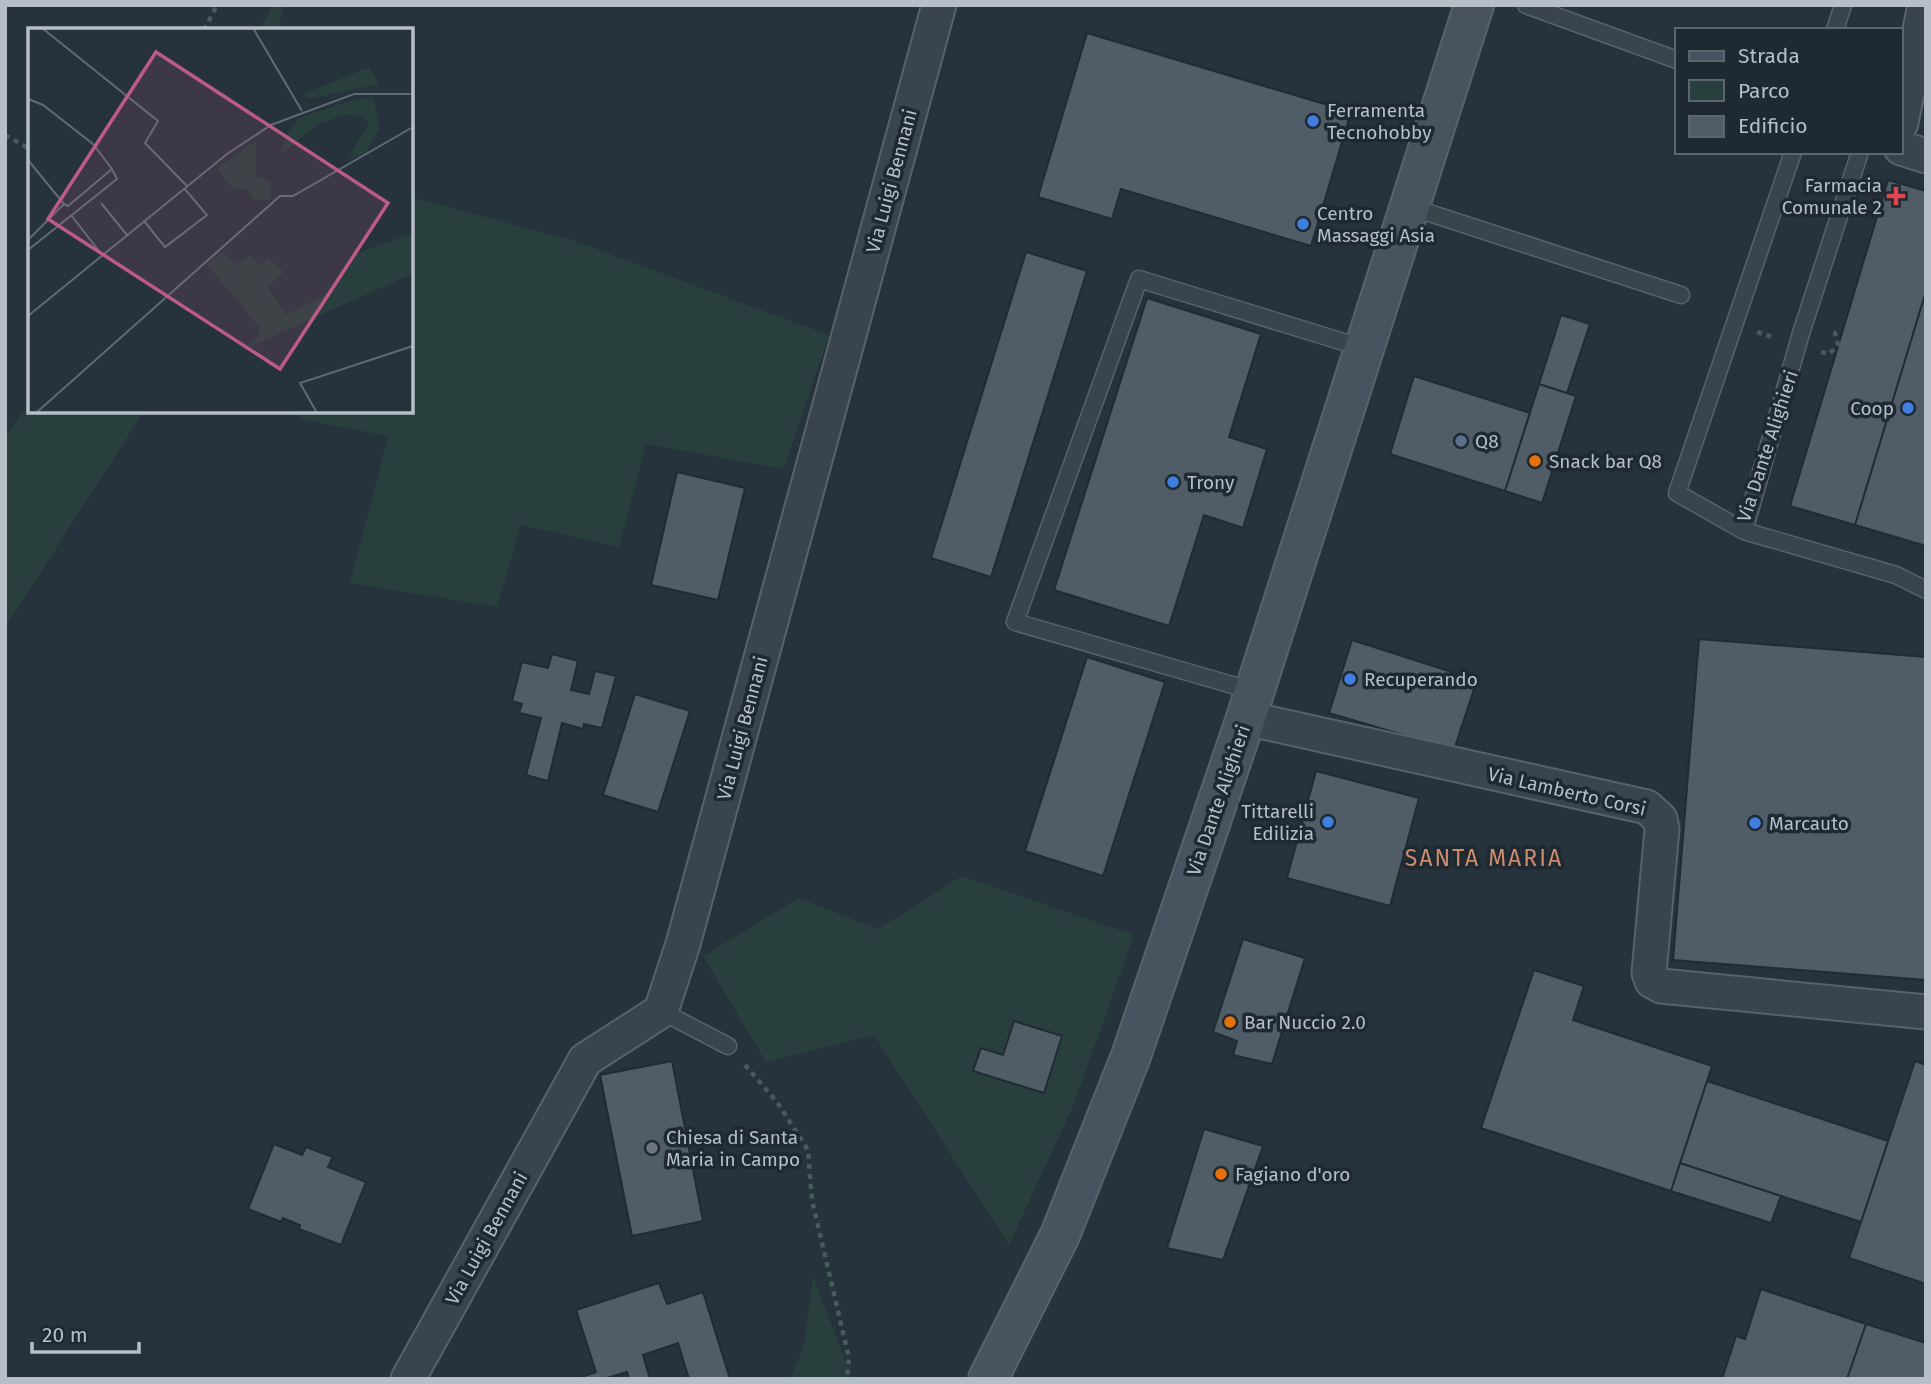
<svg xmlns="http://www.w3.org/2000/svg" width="1931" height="1384" viewBox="0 0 1931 1384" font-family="'Fira Sans',sans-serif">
<rect width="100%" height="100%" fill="#26323c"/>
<path fill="#293f3e" d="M273,5H284L278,30H259Z
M411,197L572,240L829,335L784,469L646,444L619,547L521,525L497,607L350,583L388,436L305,420L291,411H411Z
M30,403V411H144L5,628V436Z
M962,876L1134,935L1074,1104L1009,1245L874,1035L766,1062L703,956L799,898L878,929Z
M813,1275L852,1379H790L804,1345Z"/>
<path fill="#505d67" stroke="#212b34" stroke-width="2" d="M1087,33L1351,112L1311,246L1121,189L1112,219L1038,197Z
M1888,180L1926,191V291L1855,525L1790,506Z
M1026,252L1087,271L991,577L931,558Z
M1926,291V546L1855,525Z
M1147,298L1261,334L1229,437L1267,449L1243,528L1204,515L1169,626L1054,590Z
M1561,315L1590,324L1567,393L1539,384Z
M1414,376L1530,413L1505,491L1390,454Z
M1539,384L1576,396L1542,503L1505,491Z
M677,472L745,488L718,600L651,585Z
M1699,639L1926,657V980L1673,960Z
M1352,640L1477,680L1454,750L1329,713Z
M552,654L578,661L571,690L589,694L595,671L616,676L602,728L584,724L583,729L562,723L548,781L526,775L541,718L519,713L522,704L512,701L522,662L548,668Z
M1087,657L1165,682L1103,876L1025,851Z
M635,694L690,711L658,812L603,795Z
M1316,771L1419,798L1390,906L1287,878Z
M1243,939L1305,958L1272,1064L1233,1055L1237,1041L1213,1032Z
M1534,970L1584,986L1573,1020L1712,1066L1671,1191L1481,1128Z
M1014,1021L1062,1036L1044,1093L973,1071L981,1048L1003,1055Z
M672,1061L703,1221L632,1236L600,1075Z
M1915,1061L1926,1065V1284L1849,1258Z
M1707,1081L1888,1141L1861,1222L1680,1163Z
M1204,1129L1263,1146L1223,1260L1167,1248Z
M274,1144L302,1155L306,1147L333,1157L328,1167L366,1182L341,1245L299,1229L300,1225L283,1218L281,1222L248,1209Z
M1680,1163L1781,1196L1771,1223L1671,1191Z
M659,1283L667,1304L703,1292L730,1379H689L678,1343L643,1355L650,1379H629L627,1372L604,1379H575L596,1372L576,1310Z
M1761,1289L1866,1324L1847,1379H1722L1736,1336L1745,1339Z
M1866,1324L1926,1343V1379H1847Z"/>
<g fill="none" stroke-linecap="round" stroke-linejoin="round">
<defs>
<path id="lane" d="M1526,5L1677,60
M1835,30L1843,5
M1793,152L1677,493L1744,531L1802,330L1860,152
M1408,206L1681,295
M1744,531L1896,575L1926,590
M1253,691L1015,622L1139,279L1363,348
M661,1011L728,1046"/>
<path id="street" d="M1901,123L1925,5
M1901,148L1926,156
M1246,718L1647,807L1660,819L1662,829L1649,973L1652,981L1661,986L1926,1012
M408,1379L585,1060L661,1011L683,944L939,5"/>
<path id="secondary" d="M988,1379L1060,1235L1131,1056L1246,718L1474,5"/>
</defs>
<use href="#lane" stroke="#58626b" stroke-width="19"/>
<use href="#street" stroke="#58626b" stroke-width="37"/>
<use href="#secondary" stroke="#58626b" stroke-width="42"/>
<path stroke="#485b5c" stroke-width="4.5" stroke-dasharray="5 5" stroke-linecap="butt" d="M204,30L217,5
M5,135L30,149
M1757,332L1776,338
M1821,352L1829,354L1838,345L1835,333L1830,331
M745,1065L777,1102L808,1150L812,1200L849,1358L847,1379"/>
<use href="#lane" stroke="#3a444d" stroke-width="16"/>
<use href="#street" stroke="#3a444d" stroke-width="33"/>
<use href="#secondary" stroke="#48535f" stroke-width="38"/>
</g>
<g fill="#3f7fe0" stroke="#1f2932" stroke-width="2.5">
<circle cx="1313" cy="121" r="7"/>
<circle cx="1303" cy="224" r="7"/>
<circle cx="1908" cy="408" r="7"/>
<circle cx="1173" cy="482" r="7"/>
<circle cx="1350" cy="679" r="7"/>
<circle cx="1328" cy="822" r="7"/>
<circle cx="1755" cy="823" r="7"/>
</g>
<path fill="#e0444e" stroke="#1f2932" stroke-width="2.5" d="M1892.5 185.5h7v7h7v7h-7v7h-7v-7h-7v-7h7z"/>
<circle fill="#5c6f8a" stroke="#1f2932" stroke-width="2.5" cx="1461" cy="441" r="7"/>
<g fill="#e8710a" stroke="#1f2932" stroke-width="2.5">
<circle cx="1535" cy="461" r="7"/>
<circle cx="1230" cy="1022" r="7"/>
<circle cx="1221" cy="1174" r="7"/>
</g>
<circle fill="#6b7280" stroke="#1f2932" stroke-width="2.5" cx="652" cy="1148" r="7"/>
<g text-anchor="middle" stroke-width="7" stroke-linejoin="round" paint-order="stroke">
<g font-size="19" fill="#b6bfc8" stroke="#1f2932" text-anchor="start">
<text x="1327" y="117">Ferramenta<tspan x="1327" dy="22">Tecnohobby</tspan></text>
<text x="1882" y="192" text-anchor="end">Farmacia<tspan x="1882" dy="22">Comunale 2</tspan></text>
<text x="1317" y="220">Centro<tspan x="1317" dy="22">Massaggi Asia</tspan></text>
<text x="1894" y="415" text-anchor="end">Coop</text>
<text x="1475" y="448">Q8</text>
<text x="1549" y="468">Snack bar Q8</text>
<text x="1187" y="489">Trony</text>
<text x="1364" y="686">Recuperando</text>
<text x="1314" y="818" text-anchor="end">Tittarelli<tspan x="1314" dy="22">Edilizia</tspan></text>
<text x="1769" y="830">Marcauto</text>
<text x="1244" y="1029">Bar Nuccio 2.0</text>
<text x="666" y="1144">Chiesa di Santa<tspan x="666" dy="22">Maria in Campo</tspan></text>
<text x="1235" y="1181">Fagiano d'oro</text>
</g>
<g font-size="19" fill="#b6bfc8" stroke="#1f2932">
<text transform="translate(891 181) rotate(-75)" y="7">Via Luigi Bennani</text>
<text transform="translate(1767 446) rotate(-72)" y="7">Via Dante Alighieri</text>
<text transform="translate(742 728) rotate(-75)" y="7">Via Luigi Bennani</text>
<text transform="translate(1567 791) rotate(13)" y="7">Via Lamberto Corsi</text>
<text transform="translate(1218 800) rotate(-71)" y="7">Via Dante Alighieri</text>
<text transform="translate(486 1238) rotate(-61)" y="7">Via Luigi Bennani</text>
</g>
<g font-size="23" letter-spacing="2" fill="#cc8b6c" stroke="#1f2932">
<text x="1484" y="866">SANTA MARIA</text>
</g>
</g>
<g transform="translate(28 28)">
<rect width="385" height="385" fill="#26323c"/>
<path d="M341,39L351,56L282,71L274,67ZM331,70H345L350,90L351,102L336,127L319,132L341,95L333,88L316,87L291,96L254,125L258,107L270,90ZM228,113V148L243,154L242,172L226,171L219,161H205L189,140ZM385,205L384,246L214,322L230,308L232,300L179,236L195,224L209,237L221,227L231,237L240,230L256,244L240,259L258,287L301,265L330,225Z" fill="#293f3e"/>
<path fill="none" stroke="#606a74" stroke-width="2" d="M14,0L130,93L117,115L159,158M225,0L274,83M0,71L15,77L65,116L84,141M0,132L36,176M73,175L99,207M43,187L74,227M116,193L137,219L179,187L156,160M0,212L36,176M0,222L89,151L84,141L40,178L36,176M0,288L199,126L243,97L326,66H385M8,385L252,168H265L385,99M289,385L272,355L385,318"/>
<path fill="#bd5b87" fill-opacity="0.15" stroke="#bd5b87" stroke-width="3.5" d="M128,24L360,175L252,341L20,191Z"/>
<rect width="385" height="385" fill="none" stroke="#b6bfc8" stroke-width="3.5"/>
</g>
<rect width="1931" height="1384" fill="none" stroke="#b6bfc8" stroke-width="14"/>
<rect x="1675" y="28" width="228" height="126" fill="#1f2932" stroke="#5b656e" stroke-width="2"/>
<rect x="1689" y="51" width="35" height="10" fill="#48535f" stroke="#5b656e" stroke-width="2"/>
<text x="1738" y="63" font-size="21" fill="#b6bfc8">Strada</text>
<rect x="1689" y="80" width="35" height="21" fill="#293f3e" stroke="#5b656e" stroke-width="2"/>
<text x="1738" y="98" font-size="21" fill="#b6bfc8">Parco</text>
<rect x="1689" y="116" width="35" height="21" fill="#505d67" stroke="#5b656e" stroke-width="2"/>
<text x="1738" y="133" font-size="21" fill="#b6bfc8">Edificio</text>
<path d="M32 1342v10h107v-10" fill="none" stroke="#b6bfc8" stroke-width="3.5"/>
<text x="42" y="1342" font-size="21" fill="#b6bfc8" stroke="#1f2932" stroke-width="5" paint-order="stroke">20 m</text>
</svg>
